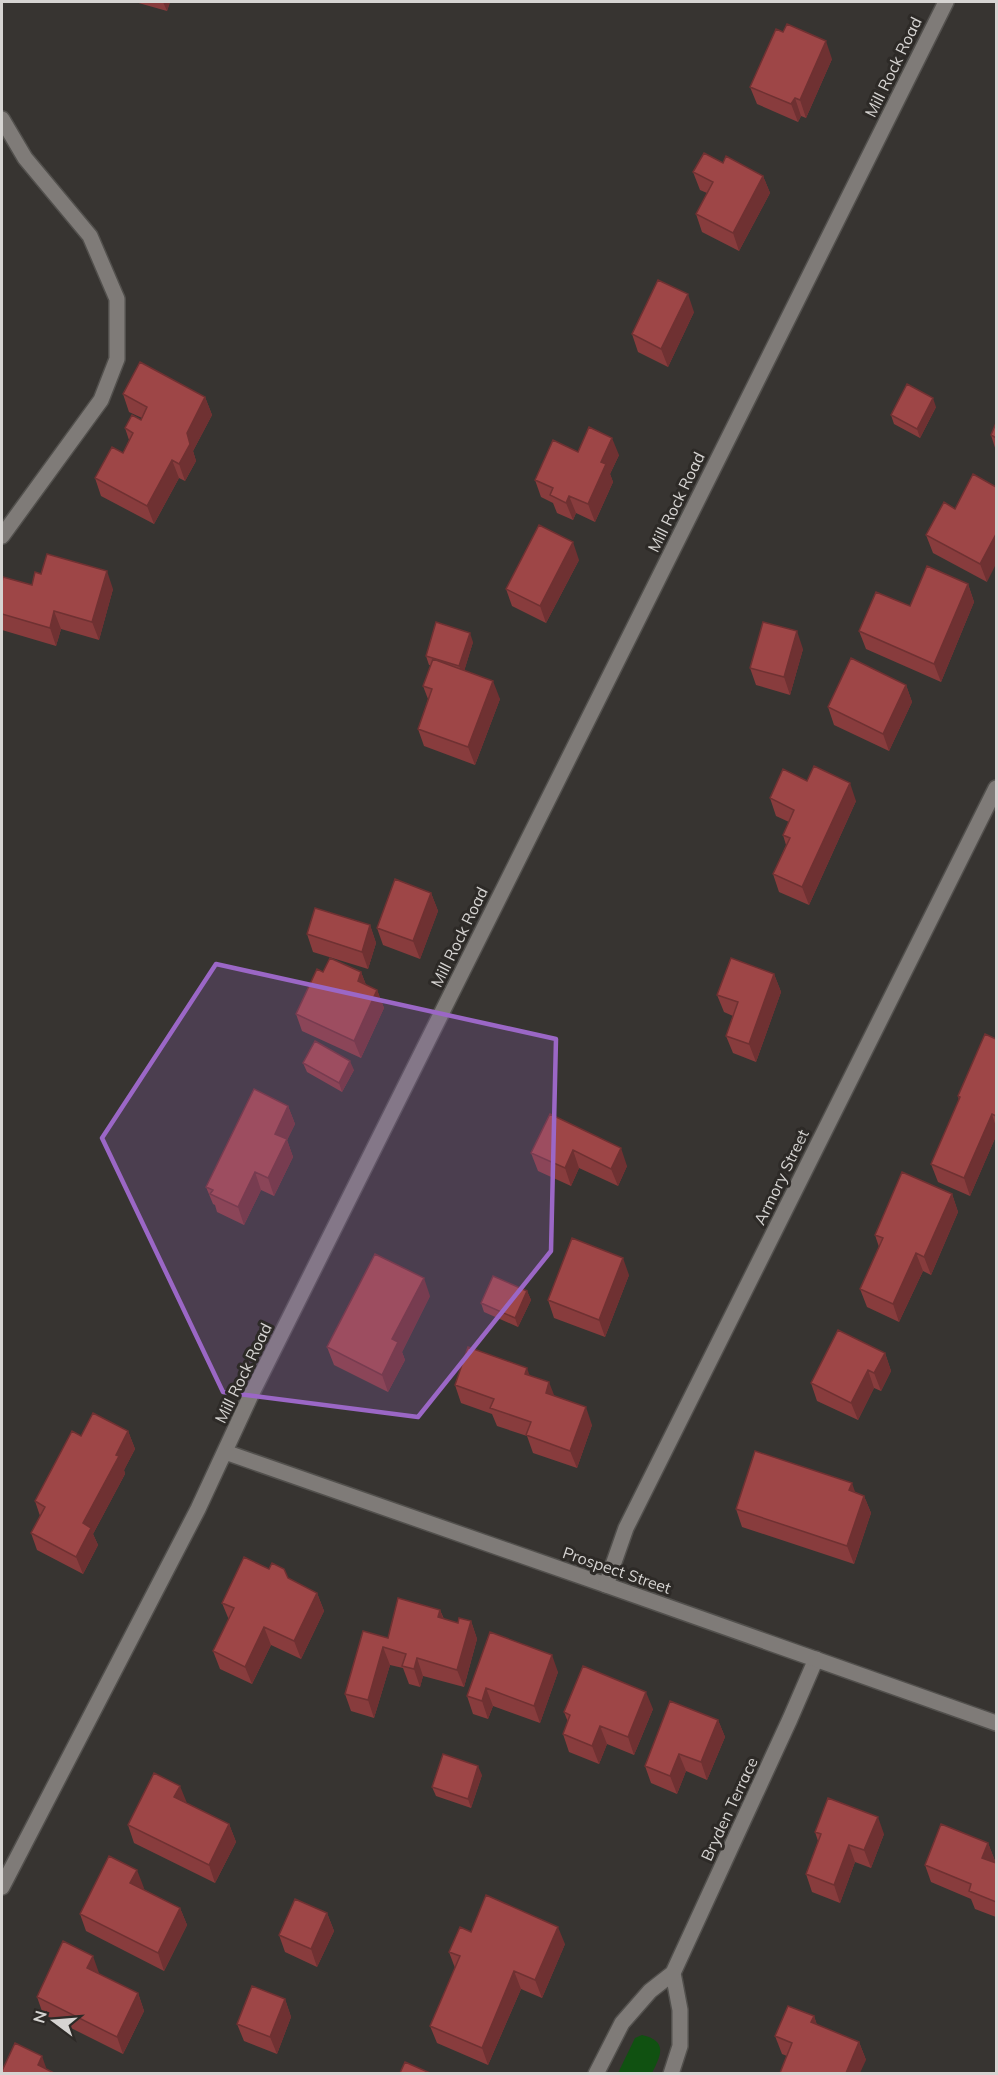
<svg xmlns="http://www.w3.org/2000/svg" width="998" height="2075" viewBox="0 0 998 2075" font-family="Mulish,sans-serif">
<rect width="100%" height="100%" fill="#373431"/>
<path fill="#105111" d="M642,2035C668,2041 661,2055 652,2073H618L635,2038Z"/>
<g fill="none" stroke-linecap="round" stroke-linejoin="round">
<defs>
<path id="street" d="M2,119L25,158L90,236L117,299V359L101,400L2,536
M225,1452L606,1585
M2,1887L198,1509L250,1397L946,2
M596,2074L622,2023L650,1991L673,1973L790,1719L816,1659
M671,2074L680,2046V2010L673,1973"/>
<path id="secondary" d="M996,788L626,1528L606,1585L996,1723"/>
</defs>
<use href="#street" stroke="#52504d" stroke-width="18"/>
<use href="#secondary" stroke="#52504d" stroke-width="18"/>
<use href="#street" stroke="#7f7b78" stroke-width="15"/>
<use href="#secondary" stroke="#7f7b78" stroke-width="15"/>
</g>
<path fill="#883c3d" d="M135,2H170L167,11Z
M832,59L806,118L801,116L798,122L757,104L750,87Z
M723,163L763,176L770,193L739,251L702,232L696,214L707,193L700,190L693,172Z
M694,312L668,367L638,352L632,334Z
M123,394L205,397L212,415L193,451L196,461L185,481L179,478L154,524L101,496L95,478L123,453L129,440L125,428L141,420L142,418L129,412Z
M936,407L920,438L894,424L891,415Z
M996,423V451L991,435Z
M578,452L619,455L610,474L613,482L595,522L576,513L573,520L557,513L553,503L541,497L535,480Z
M973,474L987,582L933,553L926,535L955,509Z
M579,560L546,623L512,606L506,589Z
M2,582L32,585L113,589L99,640L61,629L56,646L2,630Z
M968,584L974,602L941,682L866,649L859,631L910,606Z
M473,642L464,671L500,699L475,765L424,746L418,729L428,699L423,686L431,665H429L426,656Z
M803,649L790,695L756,685L750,668Z
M906,685L912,702L889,751L834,725L828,707Z
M807,781L856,801L809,905L779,892L773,874L786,845L783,835L789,822L776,816L770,798Z
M431,893L438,911L420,959L383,945L377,928Z
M370,925L376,943L368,969L313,952L307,934Z
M323,972H361L366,985L377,990L384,1008L361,1058L302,1031L296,1014Z
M774,974L781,992L756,1062L733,1053L726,1036L733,1016L724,1012L717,995Z
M996,1039V1136L970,1196L938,1182L931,1164L959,1100L958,1096Z
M303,1063L354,1070L342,1092L307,1072Z
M288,1106L295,1124L287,1140L293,1157L274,1196L261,1190L244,1225L217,1212L215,1205L213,1204L206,1187Z
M550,1114L627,1166L618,1186L579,1168L571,1186L538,1171L531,1153Z
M952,1194L958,1212L931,1275L923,1271L899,1322L867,1307L860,1289L879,1247L875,1235Z
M629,1275L605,1337L554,1318L548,1300Z
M527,1291L531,1300L518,1327L484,1312L481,1303Z
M430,1296L402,1352L405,1360L388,1392L334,1365L327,1347Z
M885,1353L891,1371L881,1391L874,1388L858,1420L817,1401L811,1383Z
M530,1375L554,1396L592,1425L577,1468L533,1453L527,1436L497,1426L492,1414L461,1403L455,1385Z
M128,1431L135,1449L124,1470L125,1474L93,1534L98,1545L83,1574L37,1550L31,1533L40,1516L35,1501L81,1436Z
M855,1492L864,1496L871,1513L854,1564L742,1527L736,1509Z
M288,1578L317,1593L324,1611L301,1659L271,1645L252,1684L220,1669L213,1651L229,1620L222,1603Z
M440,1610L444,1619L458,1623L471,1621L477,1639L464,1687L423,1676L420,1687L409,1684L403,1668L390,1665L374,1718L351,1711L345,1694L388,1638Z
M490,1632L558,1672L540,1723L493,1706L488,1719L473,1714L467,1696Z
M653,1709L634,1755L607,1744L599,1764L569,1752L563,1734L568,1722L564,1712Z
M718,1720L725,1737L707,1780L686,1771L677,1794L651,1783L645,1766Z
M482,1775L471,1808L436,1796L432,1787Z
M187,1803L229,1824L236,1842L215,1883L134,1843L128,1825Z
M815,1832L884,1834L871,1868L855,1862L840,1903L812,1892L806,1874L818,1841Z
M988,1843L995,1861L994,1862L996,1863V1917L975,1909L971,1899L931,1882L925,1865Z
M144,1888L143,1889L180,1908L187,1925L164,1971L86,1931L80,1914Z
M327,1913L334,1931L317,1967L285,1952L279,1935Z
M471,1932L565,1944L542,1998L521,1989L488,2065L437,2043L430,2026L455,1968L449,1952Z
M99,1973V1974L138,1993L144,2011L123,2054L43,2014L37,1997Z
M285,1999L291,2017L277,2054L244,2041L237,2024Z
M814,2016L817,2025L859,2042L866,2060L787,2056L782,2054L775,2036Z"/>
<path fill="#6f3132" d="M163,2H170L167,11Z
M826,41L832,59L806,118L800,100Z
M795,98L801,116L798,122L791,104Z
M763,176L770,193L739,251L733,233Z
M688,294L694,312L668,367L661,349Z
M205,397L212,415L193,451L196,461L185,481L179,464L187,433Z
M933,398L936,407L920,438L917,429Z
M612,438L619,455L610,474L613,482L595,522L588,504L601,462Z
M172,460L179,478L154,524L147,506Z
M569,496L576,513L573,520L566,503Z
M996,534V564L987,582L980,564Z
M573,542L579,560L546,623L540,606Z
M107,571L113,589L99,640L92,622Z
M968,584L974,602L941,682L934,664Z
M54,611L61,629L56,646L50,628Z
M797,631L803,649L790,695L784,677Z
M470,633L473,642L463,675L459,666Z
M493,681L500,699L475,765L468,747Z
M906,685L912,702L889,751L883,734Z
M850,783L856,801L809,905L802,887Z
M431,893L438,911L420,959L413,941Z
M370,925L376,943L368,969L362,952Z
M361,972L368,990L358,981Z
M774,974L781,992L756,1062L749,1044Z
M377,990L384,1008L361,1058L354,1041Z
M350,1061L354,1070L342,1092L339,1083Z
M288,1106L295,1124L287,1140L293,1157L274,1196L268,1178L275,1134Z
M992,1114L996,1127V1136L970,1196L964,1178Z
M621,1148L627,1166L618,1186L611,1169Z
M573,1150L579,1168L571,1186L565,1168Z
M255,1172L261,1190L244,1225L238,1207Z
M952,1194L958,1212L931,1275L924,1257Z
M916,1253L923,1271L899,1322L893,1304Z
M623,1258L629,1275L605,1337L599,1320Z
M424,1278L430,1296L402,1352L405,1360L388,1392L382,1375L392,1339Z
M527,1291L531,1300L518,1327L515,1318Z
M885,1353L891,1371L881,1391L874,1373Z
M527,1368L533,1385L525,1374Z
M868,1370L874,1388L858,1420L851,1403Z
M549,1382L556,1400L546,1393Z
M586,1407L592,1425L577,1468L570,1451Z
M128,1431L135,1449L124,1470L125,1474L93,1534L98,1545L83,1574L76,1557L83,1523L116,1455Z
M852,1483L858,1500L849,1490Z
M864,1496L871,1513L854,1564L847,1546Z
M317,1593L324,1611L301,1659L294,1641Z
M440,1610L447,1628L438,1617Z
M471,1621L477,1639L464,1687L457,1670Z
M264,1627L271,1645L252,1684L245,1667Z
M383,1647L390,1665L374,1718L368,1700Z
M552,1655L558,1672L540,1723L534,1706Z
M417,1658L423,1676L420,1687L414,1669Z
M486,1688L493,1706L488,1719L482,1701Z
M646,1692L653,1709L634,1755L628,1737Z
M718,1720L725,1737L707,1780L701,1762Z
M600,1726L607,1744L599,1764L592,1746Z
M679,1754L686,1771L677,1794L670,1776Z
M478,1766L482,1775L471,1808L468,1799Z
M180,1786L187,1803L174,1797Z
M878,1817L884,1834L871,1868L864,1850Z
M229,1824L236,1842L215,1883L209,1865Z
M988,1843L995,1861L989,1875L982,1858Z
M849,1845L855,1862L840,1903L834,1885Z
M137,1870L144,1888L137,1901L130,1883Z
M180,1908L187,1925L164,1971L158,1953Z
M327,1913L334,1931L317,1967L311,1949Z
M558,1927L565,1944L542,1998L535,1980Z
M93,1956L99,1973L93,1986L87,1968Z
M514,1971L521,1989L488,2065L482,2048Z
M138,1993L144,2011L123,2054L117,2037Z
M285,1999L291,2017L277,2054L270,2037Z
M814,2016L820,2034L811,2022Z
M859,2042L866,2060L860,2073H846Z
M42,2056L48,2073L38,2065Z"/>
<path fill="#9e4647" stroke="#6f3132" stroke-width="1.5" d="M787,24L826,41L800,100L795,98L791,104L750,87L776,29L783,32Z
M704,153L723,163L726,156L763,176L733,233L696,214L713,182L693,172Z
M658,280L688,294L661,349L632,334Z
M140,362L205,397L187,433L190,444L179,464L172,460L147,506L95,478L112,447L123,453L133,433L125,428L132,415L141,420L147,407L123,394Z
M907,384L933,398L917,429L891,415Z
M996,423V438L991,435Z
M589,427L612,438L601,462L606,464L588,504L569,496L566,503L550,495L553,488L535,480L553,440L578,452Z
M973,474L996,487V534L980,564L926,535L944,502L955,509Z
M539,525L573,542L540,606L506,589Z
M47,554L107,571L92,622L54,611L50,628L2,614V582L3,577L32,585L35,572L41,574Z
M927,566L968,584L934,664L859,631L876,592L910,606Z
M436,622L470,633L459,666L426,656Z
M763,622L797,631L784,677L750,668Z
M851,658L906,685L883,734L828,707Z
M433,659L493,681L468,747L418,729L432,689L423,686Z
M814,766L850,783L802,887L773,874L790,838L783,835L794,810L770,798L783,769L807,781Z
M395,879L431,893L413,941L377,928Z
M315,908L370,925L362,952L307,934Z
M330,958L361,972L358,981L377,990L354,1041L296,1014L317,969L323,972Z
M731,958L774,974L749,1044L726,1036L738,1002L717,995Z
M985,1034L996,1039V1116L992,1114L964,1178L931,1164L960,1097L958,1096Z
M315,1041L350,1061L339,1083L303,1063Z
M254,1089L288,1106L275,1134L287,1139L268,1178L255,1172L238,1207L210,1194L213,1190L206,1187Z
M550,1114L621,1148L611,1169L573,1150L565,1168L531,1153Z
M902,1172L952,1194L924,1257L916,1253L893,1304L860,1289L883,1238L875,1235Z
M572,1238L623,1258L599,1320L548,1300Z
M375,1254L424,1278L392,1339L398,1342L382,1375L327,1347Z
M493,1276L527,1291L515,1318L481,1303Z
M838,1330L885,1353L874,1373L868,1370L851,1403L811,1383Z
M468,1347L527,1368L525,1374L549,1382L546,1393L586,1407L570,1451L526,1435L531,1422L490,1408L494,1399L455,1385Z
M93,1413L128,1431L116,1455L119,1456L83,1523L91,1528L76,1557L31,1533L45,1507L35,1501L72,1431L81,1436Z
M755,1451L852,1483L849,1490L864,1496L847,1546L736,1509Z
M244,1557L269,1569L272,1563L284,1569L288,1578L317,1593L294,1641L264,1627L245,1667L213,1651L234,1608L222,1603Z
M398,1598L440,1610L438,1617L458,1623L459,1618L471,1621L457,1670L417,1658L414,1669L402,1666L406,1654L383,1647L368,1700L345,1694L363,1631L388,1638Z
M490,1632L552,1655L534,1706L486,1688L482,1701L467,1696Z
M583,1666L646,1692L628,1737L600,1726L592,1746L563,1734L570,1715L564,1712Z
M670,1701L718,1720L701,1762L679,1754L670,1776L645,1766Z
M443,1754L478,1766L468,1799L432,1787Z
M154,1773L180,1786L174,1797L229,1824L209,1865L128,1825Z
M828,1798L878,1817L864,1850L849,1845L834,1885L806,1874L821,1834L815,1832Z
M941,1824L988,1843L982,1858L996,1863V1902L969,1891L971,1884L925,1865Z
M109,1856L137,1870L130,1883L180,1908L158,1953L80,1914Z
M486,1895L558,1927L535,1980L514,1971L482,2048L430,2026L460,1956L449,1952L460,1927L471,1932Z
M295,1899L327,1913L311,1949L279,1935Z
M63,1941L93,1956L87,1968L138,1993L117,2037L37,1997Z
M252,1986L285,1999L270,2037L237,2024Z
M788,2006L814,2016L811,2022L859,2042L846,2073H780L792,2043L775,2036Z
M15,2043L42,2056L38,2065L54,2073H2V2071Z
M405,2062L430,2073H400Z"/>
<path fill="#9b67c6" fill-opacity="0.2" stroke="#9b67c6" stroke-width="4.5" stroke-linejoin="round" d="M216,964L556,1039L551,1251L418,1417L223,1392L102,1138Z"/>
<g text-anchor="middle" stroke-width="6" stroke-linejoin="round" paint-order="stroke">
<g font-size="16" fill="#d6d4d2" stroke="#2d2a27">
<text transform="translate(893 67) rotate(-64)" y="6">Mill Rock Road</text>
<text transform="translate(676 502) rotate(-64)" y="6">Mill Rock Road</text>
<text transform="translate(459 937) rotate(-64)" y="6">Mill Rock Road</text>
<text transform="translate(781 1177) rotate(-64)" y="6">Armory Street</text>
<text transform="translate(243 1373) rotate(-64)" y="6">Mill Rock Road</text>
<text transform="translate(617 1570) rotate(19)" y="6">Prospect Street</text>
<text transform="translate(729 1809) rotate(-65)" y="6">Bryden Terrace</text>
</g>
</g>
<rect width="998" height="2075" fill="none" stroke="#d6d4d2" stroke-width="6"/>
<g transform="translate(54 2021) rotate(286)" stroke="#2d2a27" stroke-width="4.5" paint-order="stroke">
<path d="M0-4.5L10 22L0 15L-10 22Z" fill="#d6d4d2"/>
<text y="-9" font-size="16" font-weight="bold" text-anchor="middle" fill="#d6d4d2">N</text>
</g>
</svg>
